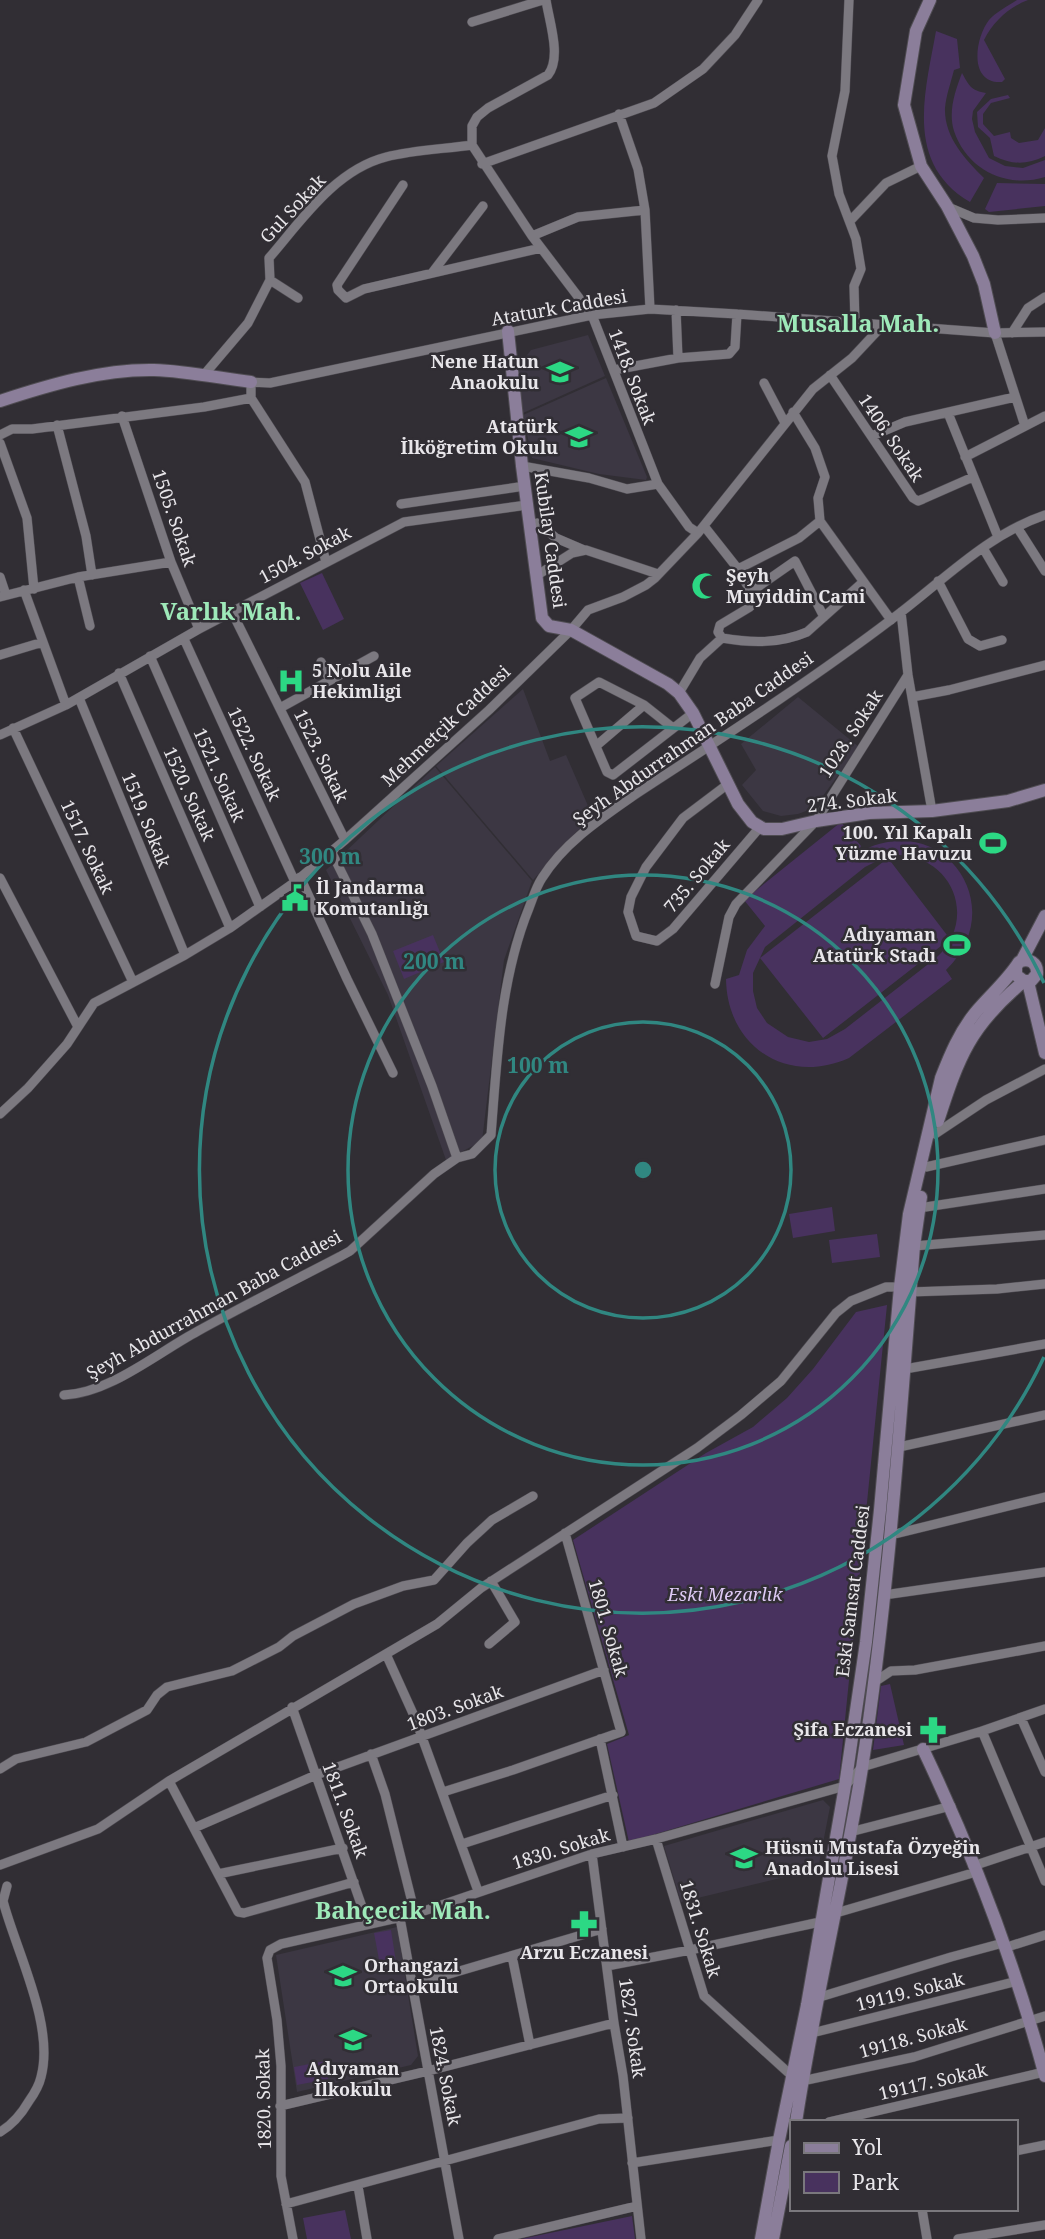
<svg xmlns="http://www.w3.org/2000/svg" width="1045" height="2239" viewBox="0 0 1045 2239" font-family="'Noto Serif',serif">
<rect width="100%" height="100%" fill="#312e34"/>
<path fill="#3c3743" d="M588,335L605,376L523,413L517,368L531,350Z
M606,378L647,477L646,480L599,474L532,458L523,415Z
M523,689L550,761L566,755L592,815L533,880L436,766Z
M798,697L859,747L814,808L798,814L781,816L763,811L742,785L756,770L741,744Z
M435,767L532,881L504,960L482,1141L446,1160L388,995L326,870Z
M823,1800L830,1807L818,1869L681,1902L664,1846Z
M397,1927L418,2056L411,2065L297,2092L276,1955Z"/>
<path fill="#48325e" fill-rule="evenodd" d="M1017,0H1028C1009,7 993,22 984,40L1005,79L1002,82C968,84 975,38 989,20C996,12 1008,6 1017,0Z
M936,31L957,39L960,68L954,70C951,82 946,96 945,108C944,137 965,159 984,178L970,202C904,163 925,93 936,31Z
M962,73C969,86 972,91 986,93L973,111L972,119L975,132L989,158L1005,166L1023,168L1045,160V177C1007,189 967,170 954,131C948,112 955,91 962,73Z
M1008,95L1010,98L991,103L983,114V124L994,136L1010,132L1011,138L1019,143L1038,140L1045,128V156C1027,165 1012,165 994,156L990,138L978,127L977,112L991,99Z
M997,183L1045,184V206L989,212L985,209Z
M322,573L344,619L323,630L300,583Z
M841,822L861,846L858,853C940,806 1013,905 946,970L952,979L849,1058C786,1086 727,1046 726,979L739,975L747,950L765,926L744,900ZM899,855C955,858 977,921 936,958L845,1029L827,1039L809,1042L788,1037L767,1023L757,1008L753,991V973L765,947L865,867L885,857Z
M888,858L950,939L823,1038L760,958Z
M433,935L444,962L404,979L393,951Z
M832,1207L835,1231L793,1238L789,1214Z
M877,1234L880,1257L832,1263L829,1240Z
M887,1305L839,1779L629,1842L607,1744L629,1735L573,1540L706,1453L753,1427L787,1398L813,1369L856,1312Z
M890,1684L904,1745L873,1750L881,1686Z
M391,1930L396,1962L380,1965L374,1933Z
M325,2061L328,2079L297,2085L294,2067Z
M345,2210L351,2239H307L303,2218Z
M632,2216L635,2239H521Z"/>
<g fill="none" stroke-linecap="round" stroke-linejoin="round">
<defs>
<path id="street" d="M546,0C549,21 562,57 548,75L488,108L477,117L472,126V145L532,236L592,315L658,484L689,527L698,533
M849,0L845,91L832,156L839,194L856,239L861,269L854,286L855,323
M472,22L543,0
M619,114L638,169L645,210L650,309
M482,164L654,103L703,69L735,35L758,0
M403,185L337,285L338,290L346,298L364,289L541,248
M948,207L974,218L998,220L1045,218
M850,221L886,183L921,166
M532,236L578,217L645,210
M432,273L483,206
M270,280L298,298
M676,310L678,358
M995,333L1025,426
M1012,333L1028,308L1045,297
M614,370L678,358L729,354L735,347L737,314
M830,375L913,498L918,501L923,499L973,477
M203,376L248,323L270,280L269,258C301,221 335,170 386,157C413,150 444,149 472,145
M764,383L785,423
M793,412L815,448L825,477L818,498L820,521L891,620
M948,413L998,537
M122,416L171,562L199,629
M57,425L86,536L92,575
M0,435L12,429H32L204,407L251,398
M872,436L905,422L1015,397
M0,443L27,518L34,589
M965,457L1045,416
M522,466L589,478L627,489L658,484
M401,504L525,486
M529,524L538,523L556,538L584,550
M704,526L738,569L750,590V607L720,625L718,632L722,638
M1017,527L1045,571
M983,548L1003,582
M326,562L305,482L251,398V382L270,383L592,315L650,309L737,314L995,333L1045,332
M738,569L799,538L820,521
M536,576L572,553L586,550L658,574
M0,577L6,595
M78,577L90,626
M938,581L968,639L980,646L1002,640
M24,590L66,705
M750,590L755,589L795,561L824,617
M0,597L78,577L171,562
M232,612L345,840
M901,612L908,675L932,811
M722,638C751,643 779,644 807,632L863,582
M184,639L295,882
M0,655L43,642
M150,656L260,907
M321,662L330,680
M119,673L230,928
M679,693L700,658L722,638
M912,697L949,690L1045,665
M79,698L185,955
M280,708L374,656
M13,728L132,980
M673,728L644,705L599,682L575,698L607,772L613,775L693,713
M0,735L66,705L199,629L404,522L527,505
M596,746L644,705
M728,784L683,818L646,867L631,897L628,912L636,936L657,941L673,929L760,827
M331,851L372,934L432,1086L457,1158
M300,877L347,979L393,1073
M0,878L78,1027
M715,984L729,917L736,904L816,821L908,675
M0,1114L28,1088L67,1044L94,1003L185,955L230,928L295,882L345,840L489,710L571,630L588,610L623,597L646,585L655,578L698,533L813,389L852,358L882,326
M935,1134L986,1100L1045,1069
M926,1167L1045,1140
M919,1208L1045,1189
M914,1246L1045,1235
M905,1369L1045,1344
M64,1395C110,1393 157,1353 198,1331C245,1305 293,1281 341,1256L350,1251L434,1174L457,1158L472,1154L491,1135C497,1060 500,979 529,908C533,898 536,887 542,878C564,843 600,819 633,796C720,739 809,682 892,619C942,582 986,535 1045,515
M899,1447L1045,1415
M891,1535L1045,1497
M884,1595L1045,1572
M489,1644L515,1622L491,1581
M386,1654L415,1718L478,1891
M873,1683L891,1671L915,1670L1045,1646
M292,1707L368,1924
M1021,1718L1045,1772
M982,1731L1045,1881
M600,1739L623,1847
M371,1754L385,1794L415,1914
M0,1769L16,1759L86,1742L147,1710L157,1695L167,1687L232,1671L279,1647L293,1636L354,1604L403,1586L434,1580L467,1543L492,1520L533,1496
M169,1781L238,1912L244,1913L354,1882
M443,1792L513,1770L621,1732L565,1533
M194,1828L316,1775L604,1670
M850,1832L951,1806
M656,1839L704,1996L792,2076
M462,1844L613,1795
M592,1854L614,2023L623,2076L641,2239
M0,1865L98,1829L169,1781L437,1624L481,1588L697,1448L741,1415L781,1381L836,1313L851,1301L886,1287H900L910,1292L997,1289L1045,1284
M973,1866L1045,1842
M218,1874L343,1848
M836,1913L976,1872
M400,1918L459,2239
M1004,1948L1045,1935
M512,1956L530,2045
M607,1966L690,1950L820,1922
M412,1985L602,1929
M820,1997L951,1957L1003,1943
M812,2033L1017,1981
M802,2081L914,2057L1045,2016
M280,2106L428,2071L614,2023
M829,2122L1044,2072
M0,2132C12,2125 22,2113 29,2101C34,2094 39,2086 41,2077C55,2025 16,1951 3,1901L7,1886
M1015,2151L1045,2145
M632,2163L779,2140
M358,2186L367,2239
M286,2204L599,2119L628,2118
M922,2209L927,2239
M293,2239L281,2176V2066L277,2020L267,1958L270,1950L281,1944L415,1914L592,1854L656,1839L845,1786L862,1767L982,1731L1045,1709
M498,2239L637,2206
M958,2239L1045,2225"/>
<path id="secondary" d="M930,0L916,31L904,105L921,166L947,206L973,256L984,284L995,333
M508,331L522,466L542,618L549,626L571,630L668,684L679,693L693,713L738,804L752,822L764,829H782L816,821L869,813L932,811L1008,801L1045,790
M0,401C49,385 102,369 154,370C186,371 219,378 251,382
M1022,960L1045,916
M1028,982L1045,1053
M938,1121C959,1056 970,1026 1024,981
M923,1749C973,1854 1015,1964 1045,2076
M796,2122C814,2003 843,1886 862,1768C889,1595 900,1420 914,1246L921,1197
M761,2239L779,2140L807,2005L845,1786L866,1642L880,1510L900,1287L909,1214L941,1078C950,1055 959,1033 975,1013C989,996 1007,981 1019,962C1029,957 1038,963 1037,974L1031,981H1024L1016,975V968
M773,2239L791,2146"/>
</defs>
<use href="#street" stroke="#4f4c52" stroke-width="10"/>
<use href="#secondary" stroke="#4f4c52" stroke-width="14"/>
<use href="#street" stroke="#7c7980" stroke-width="9"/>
<use href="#secondary" stroke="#8b7e9a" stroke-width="12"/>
</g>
<g fill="none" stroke="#308781" stroke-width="3.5">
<circle cx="643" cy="1170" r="148"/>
<circle cx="643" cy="1170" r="295"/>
<path d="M1044 1357A443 443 0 1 1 1044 983"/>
</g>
<defs>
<symbol id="school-bare" viewBox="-9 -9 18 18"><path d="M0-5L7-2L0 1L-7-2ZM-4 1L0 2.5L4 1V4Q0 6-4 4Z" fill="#2cd884" stroke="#312e34" stroke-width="2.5" paint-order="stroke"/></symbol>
<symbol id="mosque-bare" viewBox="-9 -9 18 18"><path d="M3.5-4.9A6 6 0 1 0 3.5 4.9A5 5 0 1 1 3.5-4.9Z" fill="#2cd884" stroke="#312e34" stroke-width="2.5" paint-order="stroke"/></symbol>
<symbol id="hospital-bare" viewBox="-9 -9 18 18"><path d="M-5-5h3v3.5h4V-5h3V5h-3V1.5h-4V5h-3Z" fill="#2cd884" stroke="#312e34" stroke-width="2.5" paint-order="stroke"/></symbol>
<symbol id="stadium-bare" viewBox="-9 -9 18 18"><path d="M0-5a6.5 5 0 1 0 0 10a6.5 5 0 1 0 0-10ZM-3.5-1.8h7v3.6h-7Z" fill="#2cd884" stroke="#312e34" stroke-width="2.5" paint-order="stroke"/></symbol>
<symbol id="civic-bare" viewBox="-9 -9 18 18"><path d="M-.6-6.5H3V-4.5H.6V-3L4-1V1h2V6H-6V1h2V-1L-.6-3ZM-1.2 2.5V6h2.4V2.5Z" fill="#2cd884" stroke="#312e34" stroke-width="2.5" paint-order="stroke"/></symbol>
<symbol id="pharmacy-bare" viewBox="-9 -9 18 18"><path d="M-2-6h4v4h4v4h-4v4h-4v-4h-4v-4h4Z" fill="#2cd884" stroke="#312e34" stroke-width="2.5" paint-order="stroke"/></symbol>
</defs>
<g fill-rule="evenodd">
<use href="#school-bare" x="541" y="353" width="38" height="38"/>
<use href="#school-bare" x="560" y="418" width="38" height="38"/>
<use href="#mosque-bare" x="686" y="567" width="38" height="38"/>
<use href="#hospital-bare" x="272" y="662" width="38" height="38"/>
<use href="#stadium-bare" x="974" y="824" width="38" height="38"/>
<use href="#civic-bare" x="276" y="879" width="38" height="38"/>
<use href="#stadium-bare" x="938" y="926" width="38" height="38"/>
<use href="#pharmacy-bare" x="914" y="1711" width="38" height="38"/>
<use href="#school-bare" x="725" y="1839" width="38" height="38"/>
<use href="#pharmacy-bare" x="565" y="1905" width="38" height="38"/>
<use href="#school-bare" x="324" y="1957" width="38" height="38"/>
<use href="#school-bare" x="334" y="2021" width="38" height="38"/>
</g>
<g text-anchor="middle" stroke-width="5" stroke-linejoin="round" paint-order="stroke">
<g font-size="18" fill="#e8e6ea" stroke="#312e34">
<text transform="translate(293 209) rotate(-47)" y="6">Gul Sokak</text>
<text transform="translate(559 308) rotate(-10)" y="6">Ataturk Caddesi</text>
<text transform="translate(632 377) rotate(69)" y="6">1418. Sokak</text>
<text transform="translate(891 438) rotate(56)" y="6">1406. Sokak</text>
<text transform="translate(174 518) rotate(71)" y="6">1505. Sokak</text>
<text transform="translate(550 540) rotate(82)" y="6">Kubilay Caddesi</text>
<text transform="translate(305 555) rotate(-28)" y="6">1504. Sokak</text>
<text transform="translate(446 726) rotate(-43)" y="6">Mehmetçik Caddesi</text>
<text transform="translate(851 734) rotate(-57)" y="6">1028. Sokak</text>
<text transform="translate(693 739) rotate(-35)" y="6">Şeyh Abdurrahman Baba Caddesi</text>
<text transform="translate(254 754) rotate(65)" y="6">1522. Sokak</text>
<text transform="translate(321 756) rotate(64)" y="6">1523. Sokak</text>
<text transform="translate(219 775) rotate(66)" y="6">1521. Sokak</text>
<text transform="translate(189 794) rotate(66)" y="6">1520. Sokak</text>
<text transform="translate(852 801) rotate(-7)" y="6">274. Sokak</text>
<text transform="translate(146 820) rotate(68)" y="6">1519. Sokak</text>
<text transform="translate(87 847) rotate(65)" y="6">1517. Sokak</text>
<text transform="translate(697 876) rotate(-50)" y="6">735. Sokak</text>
<text transform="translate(214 1305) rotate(-29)" y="6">Şeyh Abdurrahman Baba Caddesi</text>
<text transform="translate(853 1591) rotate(-83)" y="6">Eski Samsat Caddesi</text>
<text transform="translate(608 1628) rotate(74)" y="6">1801. Sokak</text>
<text transform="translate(455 1708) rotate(-20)" y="6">1803. Sokak</text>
<text transform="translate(345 1810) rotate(70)" y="6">1811. Sokak</text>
<text transform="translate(561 1849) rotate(-17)" y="6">1830. Sokak</text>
<text transform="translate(700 1929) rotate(73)" y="6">1831. Sokak</text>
<text transform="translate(910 1992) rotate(-14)" y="6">19119. Sokak</text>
<text transform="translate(632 2028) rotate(82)" y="6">1827. Sokak</text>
<text transform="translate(913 2038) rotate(-15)" y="6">19118. Sokak</text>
<text transform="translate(445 2076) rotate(79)" y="6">1824. Sokak</text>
<text transform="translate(933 2082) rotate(-13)" y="6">19117. Sokak</text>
<text transform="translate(264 2099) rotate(-91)" y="6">1820. Sokak</text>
</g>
<g font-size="18" font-weight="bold" fill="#e8e6ea" stroke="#312e34" text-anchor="end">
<text x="539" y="368">Nene Hatun<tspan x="539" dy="21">Anaokulu</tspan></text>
<text x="558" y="433">Atatürk<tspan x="558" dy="21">İlköğretim Okulu</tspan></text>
<text x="726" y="582" text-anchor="start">Şeyh<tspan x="726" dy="21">Muyiddin Cami</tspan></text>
<text x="312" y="677" text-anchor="start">5 Nolu Aile<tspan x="312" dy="21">Hekimligi</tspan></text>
<text x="972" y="839">100. Yıl Kapalı<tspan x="972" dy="21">Yüzme Havuzu</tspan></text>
<text x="316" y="894" text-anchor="start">İl Jandarma<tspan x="316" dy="21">Komutanlığı</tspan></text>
<text x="936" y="941">Adıyaman<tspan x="936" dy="21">Atatürk Stadı</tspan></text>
<text x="912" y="1736">Şifa Eczanesi</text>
<text x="765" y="1854" text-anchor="start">Hüsnü Mustafa Özyeğin<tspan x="765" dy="21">Anadolu Lisesi</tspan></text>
<text x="584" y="1959" text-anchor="middle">Arzu Eczanesi</text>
<text x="364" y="1972" text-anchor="start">Orhangazi<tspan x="364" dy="21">Ortaokulu</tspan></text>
<text x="353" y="2075" text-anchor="middle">Adıyaman<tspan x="353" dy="21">İlkokulu</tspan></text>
</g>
<g font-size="18" font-style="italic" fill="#decaf5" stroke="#312e34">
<text x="725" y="1601">Eski Mezarlık</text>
</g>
<g font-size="24" font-weight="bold" fill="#9ee9b9" stroke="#312e34">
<text x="858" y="332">Musalla Mah.</text>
<text x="231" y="620">Varlık Mah.</text>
<text x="403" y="1919">Bahçecik Mah.</text>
</g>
</g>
<circle cx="643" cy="1170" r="10" fill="#308781" stroke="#312e34" stroke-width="3.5"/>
<g font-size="21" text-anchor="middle" font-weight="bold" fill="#308781" stroke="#312e34" stroke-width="5" stroke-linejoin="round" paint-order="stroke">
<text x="330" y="864">300 m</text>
<text x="434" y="969">200 m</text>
<text x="538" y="1073">100 m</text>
</g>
<rect x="790" y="2120" width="228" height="91" fill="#312e34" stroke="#7a787d" stroke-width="2"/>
<rect x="804" y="2143" width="35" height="10" fill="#8b7e9a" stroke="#7a787d" stroke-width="2"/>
<text x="852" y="2155" font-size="21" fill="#e8e6ea">Yol</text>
<rect x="804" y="2172" width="35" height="21" fill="#48325e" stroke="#7a787d" stroke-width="2"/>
<text x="852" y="2190" font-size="21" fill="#e8e6ea">Park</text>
</svg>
